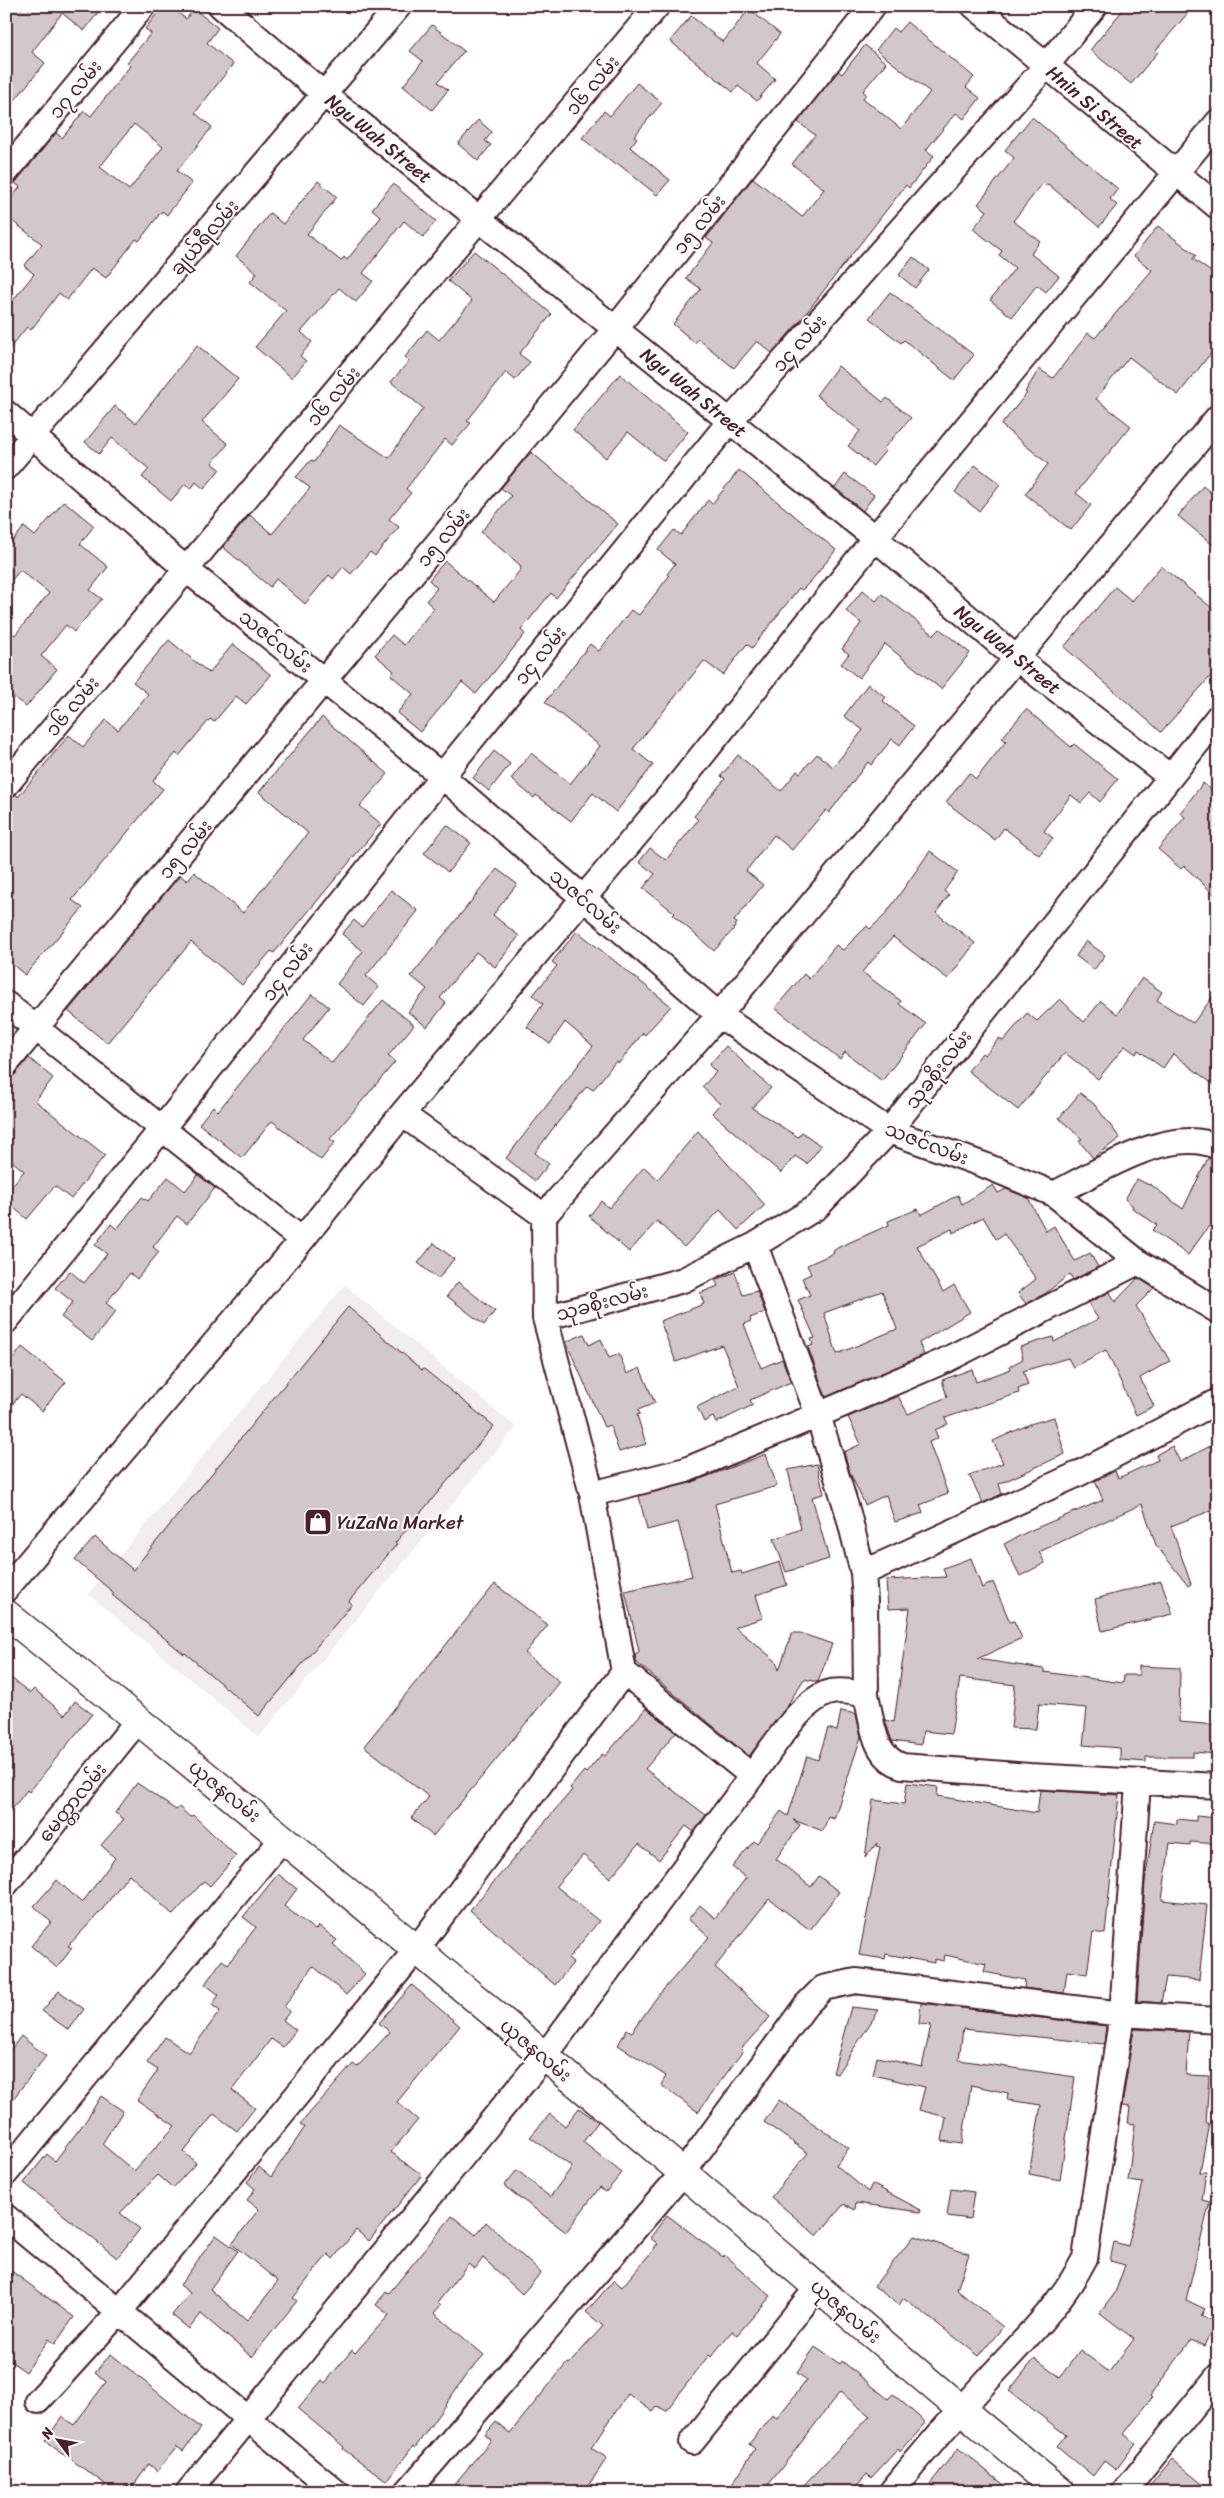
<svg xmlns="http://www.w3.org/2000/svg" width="1224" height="2498" viewBox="0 0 1224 2498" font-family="Sriracha,'Noto Sans Myanmar',sans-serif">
<rect width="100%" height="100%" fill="#fff"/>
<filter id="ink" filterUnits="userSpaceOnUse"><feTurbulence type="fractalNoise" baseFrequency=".02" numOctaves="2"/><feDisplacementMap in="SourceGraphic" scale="10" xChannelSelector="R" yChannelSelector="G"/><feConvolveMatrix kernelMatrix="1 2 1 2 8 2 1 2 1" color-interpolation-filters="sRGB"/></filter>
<g filter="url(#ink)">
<path fill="#f2eeef" d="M345,1285L516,1427L259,1737L88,1594Z"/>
<path fill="#d2c7cb" stroke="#4a1f2b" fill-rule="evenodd" d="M6,6H103L84,31L62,13L32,52L45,63L6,111Z
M163,6H170L186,19L194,9L218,28L207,43L233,64L195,113L212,127L177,171L192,183L167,215L162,211L139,241L136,239L106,278L92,268L67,300L59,293L31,330L27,327L6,353V309L34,274L24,266L42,244L6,216V205L20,187L15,183L56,133L62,138L84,111L91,116L130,66L127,63L151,33L145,29ZM134,124L163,147L129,190L100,167Z
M1126,6H1194L1156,50L1158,52L1131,84L1090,50Z
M749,9L780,34L757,63L775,79L757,101L738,86L733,92L670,41L691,16L723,42Z
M907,22L974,77L966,87L980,98L964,119L956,113L926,150L934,156L909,188L906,185L804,316L772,353L757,341L734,368L698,339L695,343L673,324L701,289L686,278L713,243L706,238L753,178L802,217L824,189L792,164L815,135L798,122L838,71L842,74L865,45L886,63L863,91L866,94L863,98L901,129L930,92L876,50L893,28L898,32Z
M432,25L464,51L438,82L448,90L432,110L403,86L423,61L410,51Z
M637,83L662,103L634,136L637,138L630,147L670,180L657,195L617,163L615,165L582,138L604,111L610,116Z
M1032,117L1118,189L1110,199L1117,205L1099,227L1048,184L1046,186L1043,183L1013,221L1040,241L1031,254L1059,276L1046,292L1037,285L1012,317L990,300L1015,268L999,255L1002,251L973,229L987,211L978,204L1014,158L1005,150Z
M478,120L492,132L485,141L491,145L478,161L458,144Z
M318,181L337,197L307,234L341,261L344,257L347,260L381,217L372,209L393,184L436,221L423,237L404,221L363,273L373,281L356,302L339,288L301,332L312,342L300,356L306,361L292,378L255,347L286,311L250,282L257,273L236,256L270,213L283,224Z
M1158,226L1196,255L1193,259L1218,277V344L1178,395L1129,357L1096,399L1131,426L1076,493L1091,505L1071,530L1025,494L1048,464L1001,425L1027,393L1025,392L1039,369L1053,378L1088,333L1095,338L1152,270L1134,256Z
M474,251L552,314L519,354L530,362L515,380L506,372L467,421L471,423L452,445L445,439L406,489L411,493L389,519L399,527L375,556L370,552L351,574L343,567L333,579L329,575L305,604L276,579L270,587L223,547L250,515L272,534L310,488L296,477L311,460L314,462L339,425L389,458L423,408L391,382L409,361L405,357L427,330L439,340L472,301L448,281Z
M913,257L929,270L915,288L899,275Z
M890,292L974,355L954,380L904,340L901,343L869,318Z
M197,345L238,379L202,422L228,444L212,463L220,469L204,489L196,482L191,489L185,484L171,501L142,477L149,469L112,438L99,454L85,442L115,406L136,423Z
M838,366L883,402L887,398L911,418L884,448L886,450L873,466L848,446L860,431L816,395Z
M620,374L688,432L664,461L628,432L606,458L573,430Z
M531,452L618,524L556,598L551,593L521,630L525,634L476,694L462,682L420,732L397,713L413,694L391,675L394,671L375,655L392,635L404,645L434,608L426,601L437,588L429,580L445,561L494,602L521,569L520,565L481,532L511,496L501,488Z
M975,465L1000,484L979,511L955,492Z
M739,470L836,550L811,581L802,590L799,588L752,648L747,644L723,675L704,661L633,749L653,765L616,812L593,793L571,821L536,795L534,798L511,779L531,753L570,784L600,746L545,702L590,644L599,651L631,610L639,615L669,576L667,574L675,564L658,550L674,530L681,535L708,500L712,504Z
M845,474L874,495L863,511L835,488Z
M1203,486L1218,499V549L1178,516Z
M64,501L94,526L80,544L108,567L90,590L102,599L74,632L66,625L41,656L57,669L26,707L6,691V628L15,635L49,593L20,570L6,587V549L24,527L35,536Z
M1161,566L1218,613V668L1161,732L1064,647L1115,587L1132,601Z
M863,590L876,601L882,594L934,635L940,629L970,653L941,689L885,644L859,678L841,664L849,654L842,649L861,623L846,611Z
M169,640L209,673L233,644L271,675L246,704L236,696L214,722L210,719L179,756L176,753L153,781L163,789L72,900L83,908L25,975L6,959V803L16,794L18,797L69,735L83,747L106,720L118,730L148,694L133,682Z
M868,684L886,697L883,701L914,726L900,745L892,739L871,765L868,762L829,813L826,810L792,850L774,835L746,871L763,885L734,921L737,923L733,930L714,951L673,915L675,913L643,888L655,874L639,862L650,848L666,860L698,820L694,816L725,779L721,776L738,755L781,791L797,771L800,773L817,754L833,767L863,730L844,716Z
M1026,709L1071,747L1074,744L1118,779L1100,802L1090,793L1081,803L1071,795L1044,831L1053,838L1039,855L1004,828L995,840L946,802L969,773L976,779L1006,741L1002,738Z
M322,717L388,774L360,806L381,824L274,953L271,951L242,985L191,942L107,1043L68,1011L180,875L187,881L194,872L243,913L308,833L259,792Z
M494,751L510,764L489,791L473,778Z
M1203,783L1218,795V898L1184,866L1181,869L1158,849L1185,817L1180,813Z
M447,825L471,843L448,872L424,853Z
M930,851L958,872L944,891L949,895L936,913L975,943L948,979L893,937L862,972L901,1001L899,1004L926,1024L882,1081L845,1052L840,1059L775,1008L804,974L809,979L836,945L843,950L867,926L870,929L885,915Z
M497,869L517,884L493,915L519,936L495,967L476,952L440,998L446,1003L427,1027L408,1012L427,989L411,976Z
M391,890L418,911L366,976L379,987L364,1006L337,984L363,951L342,934L354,920L362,927Z
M577,931L671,1006L645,1035L643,1033L619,1063L616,1061L593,1090L587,1086L551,1131L535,1153L549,1164L535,1181L506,1158L593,1046L565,1022L550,1044L527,1027L543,1004L533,995L557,966L552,962Z
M1086,941L1105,955L1094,970L1076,956Z
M1142,978L1162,992L1157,1000L1193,1023L1218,990V1088L1173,1054L1163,1068L1138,1050L1136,1054L1125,1046L1098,1079L1065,1053L1018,1110L968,1071L982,1053L985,1055L999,1038L1003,1041L1027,1013L1037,1021L1060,999L1084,1022L1101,1001L1117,1014Z
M312,994L329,1007L303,1040L332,1063L383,1000L414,1025L388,1056L395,1062L330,1139L335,1142L321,1160L272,1121L242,1158L199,1124L213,1106L218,1111Z
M726,1046L771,1088L752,1108L798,1137L802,1132L821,1146L807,1164L795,1156L781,1173L712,1113L720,1104L702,1087L716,1072L709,1065Z
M29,1058L53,1078L36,1100L38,1103L105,1155L71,1199L55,1186L27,1219L6,1201V1193L24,1171L6,1156V1085Z
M1080,1093L1094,1104L1120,1138L1093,1158L1079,1141L1082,1139L1059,1118Z
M698,1131L765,1205L738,1230L720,1210L684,1247L657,1221L629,1252L589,1216L601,1201L609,1208L644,1167L658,1179Z
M1208,1158L1218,1160V1232L1209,1226L1188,1255L1152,1230L1157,1225L1132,1208L1133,1206L1125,1199L1137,1179L1149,1185L1150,1184L1183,1209Z
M198,1175L215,1188L187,1224L177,1216L153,1247L159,1252L137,1279L130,1273L106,1303L116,1311L92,1341L61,1317L73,1302L55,1288L70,1271L84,1283L107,1254L95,1245L111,1224L117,1229L142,1197L148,1201L168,1177L185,1191Z
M993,1185L998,1193L1006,1189L1028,1198L1046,1231L1054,1226L1075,1261L1090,1253L1098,1267L1073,1280L1070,1274L1046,1293L1026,1304L1018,1293L1036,1279L1004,1234L996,1239L983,1217L953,1233L952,1229L917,1246L943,1292L954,1285L970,1312L919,1343L924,1355L826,1397L808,1347L813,1345L811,1339L815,1338L798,1300L810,1295L802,1278L811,1274L807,1265L834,1253L833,1251L839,1247L889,1225L888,1221L918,1209L921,1215L958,1195L962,1204ZM882,1291L897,1329L837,1354L824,1313Z
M434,1243L454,1259L438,1279L418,1263Z
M735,1272L743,1295L757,1291L765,1312L750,1318L751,1321L744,1324L761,1368L782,1359L791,1382L750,1400L753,1405L716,1423L713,1417L704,1422L697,1407L739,1386L722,1345L676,1362L660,1321L704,1304L700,1293L718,1286L715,1280Z
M1138,1278L1154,1288L1136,1306L1170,1361L1140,1378L1154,1406L1136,1415L1106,1350L1073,1367L1068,1358L1023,1371L1028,1385L1018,1389L1019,1393L945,1418L948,1424L935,1430L938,1438L929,1442L948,1494L920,1505L923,1513L895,1522L886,1495L865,1505L850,1473L844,1452L861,1444L848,1417L898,1396L908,1414L947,1397L942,1380L972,1369L976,1382L1011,1369L1010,1366L1023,1359L1020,1347L1053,1337L1054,1342L1098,1319L1088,1303L1110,1292L1115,1302Z
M458,1282L495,1311L484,1325L447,1296Z
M348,1307L422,1370L424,1369L494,1426L395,1543L397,1544L349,1601L352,1604L259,1716L185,1653L184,1654L112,1595L114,1593L75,1560L95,1537L133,1570Z
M584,1334L589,1345L601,1339L609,1358L619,1354L627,1374L640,1368L655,1403L638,1410L640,1414L637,1415L646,1444L619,1452L610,1425L604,1427L566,1342Z
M22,1347L66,1382L42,1411L21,1394L6,1412V1368Z
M1054,1417L1065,1454L999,1484L1002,1494L983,1503L969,1475L1003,1463L993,1441L1030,1424Z
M1218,1442V1508L1171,1526L1191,1584L1188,1586L1156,1545L1142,1504L1039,1552L1045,1563L1020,1576L1004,1544L1029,1531L1103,1500L1095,1481L1115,1471L1118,1478L1158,1460L1156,1455L1172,1446L1180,1462Z
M766,1454L777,1486L715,1504L732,1573L741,1571L742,1574L780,1562L787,1585L756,1595L763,1618L735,1627L776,1661L779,1670L792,1633H800L832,1644L818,1682L804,1679L785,1709L749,1756L636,1662L635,1656L639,1651L625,1591L692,1576L678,1522L647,1530L639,1496L690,1483Z
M817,1464L824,1494L812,1497L829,1559L786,1572L774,1539L801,1529L788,1470Z
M971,1558L982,1588L993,1582L1010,1622L1014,1621L1022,1638L977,1659L1044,1669V1672L1123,1683L1124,1675H1139V1666L1180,1668L1179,1722L1218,1725V1754L1193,1752V1757H1146V1762L1120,1760V1748L1083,1745L1087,1708L1039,1704L1036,1729L1011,1728L1015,1685L960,1678L951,1734L923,1731L921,1745L892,1741L885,1720L894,1722L910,1608L888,1609L886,1580L946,1577L943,1568Z
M1161,1581L1173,1614L1102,1631L1095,1599Z
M495,1584L548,1625L525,1653L560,1682L433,1836L411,1818L429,1797L364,1746Z
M6,1674L30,1693L34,1689L65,1715L75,1701L92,1714L29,1792L27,1790L6,1817Z
M646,1708L676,1732L645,1769L706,1815L694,1832L686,1826L659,1860L639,1844L610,1878L583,1855L556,1886L599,1921L568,1959L573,1963L555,1985L470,1910L572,1790L570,1788L584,1771L586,1773L602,1754L605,1756Z
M841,1711L856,1714L861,1737L834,1819L828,1817L823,1831L793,1820L800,1825L776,1859L811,1887L819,1876L839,1892L810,1930L769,1899L715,1967L770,2017L741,2049L743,2051L698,2112L661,2085L666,2076L618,2045L627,2029L632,2032L657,1997L709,1937L688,1919L700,1905L715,1918L746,1878L732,1867L754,1841L757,1843L781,1811L788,1816L807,1756L818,1760L828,1728L837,1731Z
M137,1783L176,1810L179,1807L190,1817L193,1815L236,1856L210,1886L204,1881L173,1915L129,1874L101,1911L68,1946L72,1948L57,1968L31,1946L51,1922L34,1906L57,1880L82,1903L115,1858L101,1845L124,1819L115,1813Z
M907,1783L938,1787L937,1796L1037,1813L1040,1790L1119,1795L1105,1934L1093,1932L1087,1974L1067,1971L1064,1993L1024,1988L1025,1980L984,1972L986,1964L945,1955L944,1961L934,1959V1963L886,1954L885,1959L859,1955L880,1847L876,1846L877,1843L865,1858L873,1800L904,1804Z
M1196,1816L1218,1818V1844L1190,1842V1845L1170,1843L1162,1900L1207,1905L1199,1980L1166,1977L1161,2003L1137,2001L1145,1882L1154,1821L1177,1824V1819L1196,1821Z
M278,1874L297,1889L284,1906L315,1930L319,1926L337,1940L333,1944L365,1974L346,1995L313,1966L284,2007L290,2011L283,2020L296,2030L283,2047L271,2039L232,2090L255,2108L237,2131L214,2114L184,2152L196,2163L173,2188L158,2175L120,2213L140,2229L117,2258L24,2183L47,2154L55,2161L87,2119L101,2096L123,2111L102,2144L134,2171L175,2126L137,2100L158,2070L147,2063L165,2037L189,2053L220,2011L212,2005L219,1995L205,1984L222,1960L228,1964L256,1927L243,1917Z
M412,1985L460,2026L397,2102L418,2120L391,2152L422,2175L369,2241L356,2230L333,2259L328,2254L293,2298L297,2301L252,2357L201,2314L189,2329L172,2315L190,2293L180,2285L216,2235L238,2251L210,2289L247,2321L278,2281L232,2244L259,2209L247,2200L255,2189L247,2182L259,2167L271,2177L305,2127L300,2124L353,2064L357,2067L390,2032L379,2023Z
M59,1991L84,2009L69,2030L42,2011Z
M921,2003L1106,2026L1104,2044L963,2029L959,2060L1075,2077L1060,2180L1029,2174L1041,2105L1007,2100L1008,2093L971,2085L962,2144L942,2141L946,2117L919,2110L925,2087L873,2075L877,2057L922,2067L931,2025L919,2024Z
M851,2007L879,2010L837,2074L833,2073Z
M1134,2029L1189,2032L1186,2075L1209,2076L1206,2123H1209L1200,2172H1206L1202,2200L1210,2202L1186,2300L1205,2309L1201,2316L1215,2322L1204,2346L1191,2340L1150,2396L1152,2398L1124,2434L1136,2443L1116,2470L1104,2461L1093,2476L1057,2446L1066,2435L1009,2391L1035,2358L1060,2377L1080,2350L1109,2372L1134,2339L1100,2313L1115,2293L1125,2265L1110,2261L1114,2242L1128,2246L1143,2183L1128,2181L1135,2124L1128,2123L1130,2107L1122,2106Z
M21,2036L46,2056L6,2108V2056Z
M779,2100L849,2148L836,2165L868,2192L872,2184L921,2210L920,2212L856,2203L855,2210L844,2204L817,2236L771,2197L808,2153L764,2122Z
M579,2108L598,2122L583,2142L622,2173L606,2192L600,2187L566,2232L504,2186L517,2170L550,2197L572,2167L530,2137L550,2114L565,2126Z
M951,2189L974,2192L970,2219L947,2216Z
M667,2215L723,2257L724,2255L771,2296L737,2335L732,2331L711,2357L709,2355L666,2411L658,2406L653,2412L628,2394L591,2448L607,2458L584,2492H448L491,2440L485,2435L496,2422L510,2433L567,2363L569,2364L603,2326L586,2312L614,2280L622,2287L658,2244L650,2238Z
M452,2216L476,2235L486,2222L541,2273L522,2294L483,2258L475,2269L468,2264L438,2302L441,2305L434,2313L484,2355L466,2375L415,2448L413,2446L387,2481L343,2449L344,2447L298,2409L322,2380L325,2383L352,2350L355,2353L389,2315L376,2305L386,2291L389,2293Z
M914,2236L969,2254L957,2290L1003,2327L979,2356L904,2298L899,2305L874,2286Z
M6,2267L74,2317L55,2344L49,2339L26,2372L6,2358Z
M815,2347L840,2364L842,2361L888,2399L893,2394L926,2423L900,2452L898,2449L871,2478L867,2474L851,2492H797L870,2416L840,2392L763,2492H727L755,2449L749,2444L772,2415L777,2418L807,2380L797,2373Z
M111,2354L201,2428L183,2451L177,2447L157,2471L149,2464L129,2492H100L105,2484L45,2441L62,2417L74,2425L106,2382L95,2372Z
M958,2448L1013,2492H940L930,2484Z
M1172,2459L1212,2492H1145Z"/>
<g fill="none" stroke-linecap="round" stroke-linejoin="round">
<defs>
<path id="street" d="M221,6L325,95L875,538L1016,658L1169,776
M974,6L1218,207
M6,172L143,6
M6,413L187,570L442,776L719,1015L889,1131L984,1165L1054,1194L1138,1262L1218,1311
M6,467L399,6
M6,785L657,6
M6,1004L302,1240
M6,1064L615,329L873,6
M1054,1194C1097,1173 1169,1124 1218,1147
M544,1216L719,1015L1218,417
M755,1245L818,1415L848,1513L863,1573L865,1602L866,1695
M545,1318L683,1280L755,1245L817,1207L889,1131L1218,717
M6,1321L161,1130L442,776L730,421L1046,66L1095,6
M592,1494L686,1470L818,1415L944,1361L1138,1262
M863,1573L1078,1474L1218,1401
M6,1589L302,1240L402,1114L676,788L875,538L1218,122
M624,1672L752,1776C770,1752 798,1704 827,1693C839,1689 854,1692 866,1695C873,1723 872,1755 902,1766L1030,1776L1218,1786
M6,1884L138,1720
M6,2173L283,1838
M6,2217L336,2492
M38,2401L119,2312L416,1950L624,1672L592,1494L545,1318L544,1216L402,1114
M692,2442L818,2287
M188,2492L544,2057L752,1776
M407,2492L683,2173L806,2005L823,1988L856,1981L1122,2014L1218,2020
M891,2492C924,2451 958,2412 993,2374C1027,2337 1062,2303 1085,2258L1122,2014L1138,1783
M1124,2492L1218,2376"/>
<path id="secondary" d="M6,1614C236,1798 462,1986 687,2176C811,2281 934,2389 1061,2492"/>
</defs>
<use href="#street" stroke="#4a1f2b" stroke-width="28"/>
<use href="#secondary" stroke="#4a1f2b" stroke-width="31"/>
<use href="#street" stroke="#fff" stroke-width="24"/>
<use href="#secondary" stroke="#fff" stroke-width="28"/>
</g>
</g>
<defs>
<symbol id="shop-square" viewBox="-11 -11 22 22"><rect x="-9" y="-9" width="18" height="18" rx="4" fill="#4a1f2b" stroke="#fff"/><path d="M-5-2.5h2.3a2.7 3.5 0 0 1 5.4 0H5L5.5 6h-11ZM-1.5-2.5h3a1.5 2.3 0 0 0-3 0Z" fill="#fff"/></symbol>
</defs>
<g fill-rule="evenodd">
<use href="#shop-square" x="302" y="1506" width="32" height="32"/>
</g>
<g text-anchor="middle" stroke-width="4" stroke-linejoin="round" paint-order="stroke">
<g font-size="19" fill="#4a1f2b" stroke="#fff">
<text transform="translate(592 85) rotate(-50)" y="7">၁၆ လမ်း</text>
<text transform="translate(75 89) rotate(-50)" y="7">၁၇ လမ်း</text>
<text transform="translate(1095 107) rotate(40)" y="7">Hnin Si Street</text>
<text transform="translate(379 138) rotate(39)" y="7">Ngu Wah Street</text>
<text transform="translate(699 224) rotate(-51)" y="7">၁၅ လမ်း</text>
<text transform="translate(204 237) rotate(-49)" y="7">ချယ်ရီလမ်း</text>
<text transform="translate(799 343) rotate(-48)" y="7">၁၄ လမ်း</text>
<text transform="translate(694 392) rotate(39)" y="7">Ngu Wah Street</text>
<text transform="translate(333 396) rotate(-50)" y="7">၁၆ လမ်း</text>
<text transform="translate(443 537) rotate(-50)" y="7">၁၅ လမ်း</text>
<text transform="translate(276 641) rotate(39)" y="7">သဇင်လမ်း</text>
<text transform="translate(1008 649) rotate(39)" y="7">Ngu Wah Street</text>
<text transform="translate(540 655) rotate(-51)" y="7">၁၄ လမ်း</text>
<text transform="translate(72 706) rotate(-50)" y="7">၁၆ လမ်း</text>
<text transform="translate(185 849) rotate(-50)" y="7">၁၅ လမ်း</text>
<text transform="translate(586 901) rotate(41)" y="7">သဇင်လမ်း</text>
<text transform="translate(287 971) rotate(-52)" y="7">၁၄ လမ်း</text>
<text transform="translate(938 1069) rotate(-52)" y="7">သုခစိုးလမ်း</text>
<text transform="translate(927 1143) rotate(21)" y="7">သဇင်လမ်း</text>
<text transform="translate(602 1302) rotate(-15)" y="7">သုခစိုးလမ်း</text>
<text transform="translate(225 1791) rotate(39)" y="7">ယုဇနလမ်း</text>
<text transform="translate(72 1802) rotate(-51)" y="7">မေတ္တာလမ်း</text>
<text transform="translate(536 2050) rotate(40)" y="7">ယုဇနလမ်း</text>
<text transform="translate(846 2311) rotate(41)" y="7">ယုဇနလမ်း</text>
</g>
<g font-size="19" fill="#4a1f2b" stroke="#fff" text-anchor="start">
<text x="337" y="1529">YuZaNa Market</text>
</g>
</g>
<rect width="1224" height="2498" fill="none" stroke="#fff" stroke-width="25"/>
<rect x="12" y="12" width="1199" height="2473" fill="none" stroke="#4a1f2b" stroke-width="2" filter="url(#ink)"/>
<g transform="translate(58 2440) rotate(302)" stroke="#ffffff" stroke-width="4" paint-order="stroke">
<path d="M0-4L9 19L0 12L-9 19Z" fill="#4a1f2b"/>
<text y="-8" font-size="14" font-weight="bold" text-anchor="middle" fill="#4a1f2b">N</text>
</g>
</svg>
